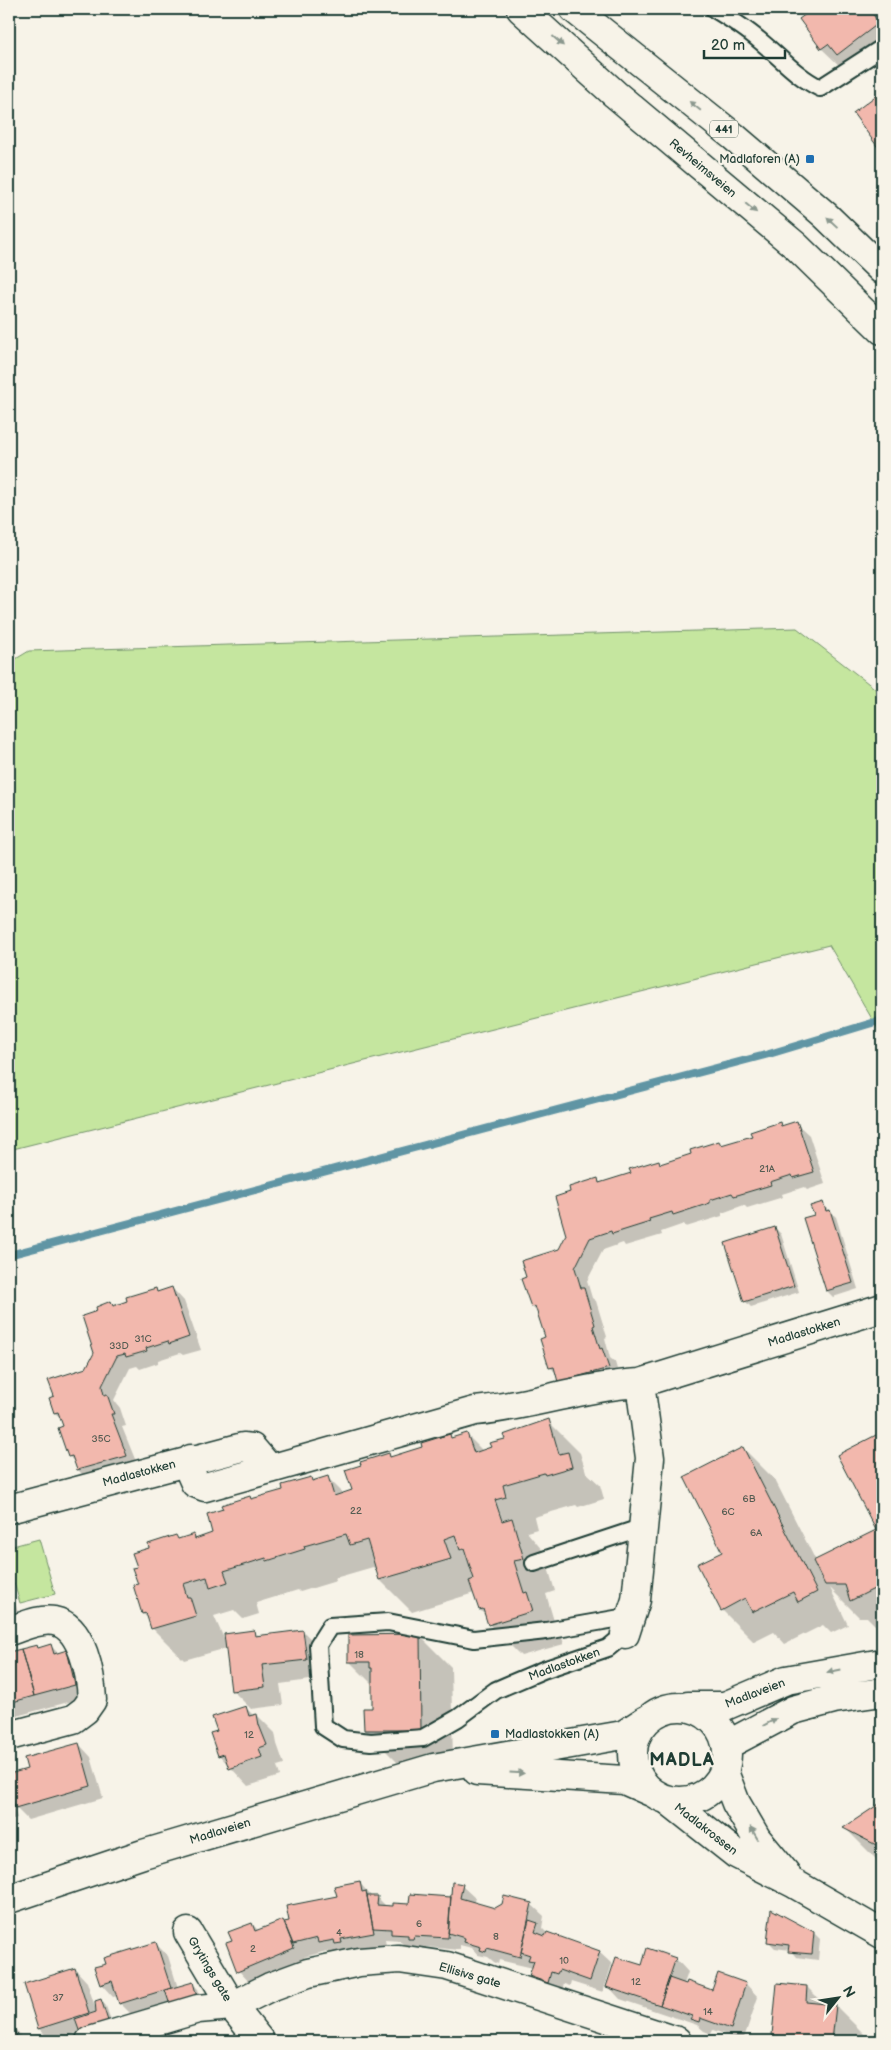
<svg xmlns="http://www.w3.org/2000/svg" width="891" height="2050" viewBox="0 0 891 2050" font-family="'Balsamiq Sans',sans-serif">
<rect width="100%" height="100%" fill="#f7f3e8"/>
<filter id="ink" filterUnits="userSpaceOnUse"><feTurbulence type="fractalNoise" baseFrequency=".02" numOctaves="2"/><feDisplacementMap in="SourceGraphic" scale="10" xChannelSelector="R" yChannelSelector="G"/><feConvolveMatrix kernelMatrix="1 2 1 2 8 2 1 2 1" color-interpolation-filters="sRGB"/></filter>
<g filter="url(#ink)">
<path fill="#c5e69f" stroke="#72926a" d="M797,628L882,694V1036L829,945L9,1150V663L29,651Z
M39,1539L55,1594L20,1603L9,1566V1547Z"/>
<path fill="#0003" d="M813,9H882V53L841,67L822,49L800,19Z
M882,93V151L854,114Z
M796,1123L809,1135L825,1184L807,1190L804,1187L782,1194L783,1197L747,1208L744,1205L722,1213V1216L686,1227L684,1224L661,1232L662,1235L625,1246L623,1243L603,1250L587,1281L592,1298L596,1301L607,1337L605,1338L610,1358L615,1362L620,1380L572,1394L559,1381L557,1374L550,1367L546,1338L539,1314L532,1307L527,1277L559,1250L568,1235L572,1193L597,1180L601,1183L633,1174L658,1161L661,1164L693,1155L719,1142L722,1146L753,1136L780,1124L783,1127Z
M822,1203L836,1217L858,1289L833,1297L827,1291L805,1219L815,1216Z
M775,1228L781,1234L799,1292L751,1307L745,1301Z
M172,1288L184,1301L201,1350L183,1355L180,1353L158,1360V1363L140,1369L137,1366L130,1368L114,1400L120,1408L126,1426L122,1427L139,1469L90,1482L78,1470L76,1464L69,1456L64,1427L62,1420L55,1413V1397L87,1369L95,1353L99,1312L111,1303L114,1306L155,1289L159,1293Z
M548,1421L580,1453L586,1472L600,1485L604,1499L578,1507L576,1505L534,1517L537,1529L527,1532L543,1551L555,1591L546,1594L554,1621L558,1625L564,1644L521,1656L489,1624L487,1617L480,1610L474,1593L412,1612L380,1580L378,1572L373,1567L335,1578L336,1581L300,1592L298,1590L256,1603L259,1614L243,1619L234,1610L214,1616L225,1641L254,1631L260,1637L303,1631L321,1650L325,1678L280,1684L283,1705L251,1709L233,1691L227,1648L184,1660L152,1628L150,1620L143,1614L135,1586L139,1584L138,1568L150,1549L176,1537L179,1540L193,1536L197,1539L214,1534L224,1510L250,1497L253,1500L285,1491L310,1478L314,1482L328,1478L344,1494L354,1491L389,1454L392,1458L424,1448L450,1436L453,1439L467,1435L483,1451Z
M882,1434V1632L867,1617H859L830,1588L848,1625L831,1633L823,1625L785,1644L774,1632L754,1642L722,1610L723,1553L743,1448L775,1480L816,1561L877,1531L839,1456Z
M9,1579L19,1617L9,1620Z
M419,1635L451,1667L453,1762H397L365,1730L373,1709V1685L350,1662Z
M37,1646L39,1649L51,1646L59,1654L67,1652L79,1664L87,1697L9,1718V1654Z
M246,1708L254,1716L257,1715L275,1733L277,1744L284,1764L277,1766L280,1776L248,1786L219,1755L218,1732Z
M79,1744L91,1757L103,1798L28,1820L13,1805L17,1818L9,1820V1775L28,1769Z
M882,1804V1863L877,1860L845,1828Z
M359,1882L372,1897L378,1898L387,1907L410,1906L452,1898L462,1886L475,1898L473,1904L495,1910L531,1904L544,1916L542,1928L548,1934L599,1952L612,1964L603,1992L571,1982L570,1986L564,1984L560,1995L543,1988L530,1976L533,1968L499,1960L498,1964L494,1962L488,1957L478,1955L472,1948L460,1945V1950L426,1947L425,1951H422L418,1947L405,1946L400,1941L385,1940L386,1945L331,1955L327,1951L304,1957L306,1961L251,1984L239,1971L233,1941L252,1924L259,1931L283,1921L285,1923L339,1897Z
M814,1933L820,1939L818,1960L796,1957L790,1950L775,1948L769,1942Z
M156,1944L168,1956L178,1988L192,1983L198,1989L202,2003L133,2016L120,2003L118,1996L113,1997L101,1984L108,1964Z
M648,1950L676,1959L688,1972L684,1984L713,1992L719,1975L746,1984L758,1997L743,2041L713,2030L711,2034L704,2031L697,2025L620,1999L608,1986L642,1967Z
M75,1969L87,1982L96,2010L101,2000L106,2006L114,2030L80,2032L52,2041L39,2029Z
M807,1987L825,2005L836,2006L868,2038L867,2041H780L773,2035Z
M13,2027L19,2033L21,2041H9V2029Z
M147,2034L153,2041H125Z"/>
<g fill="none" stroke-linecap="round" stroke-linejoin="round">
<path stroke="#6195a4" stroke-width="8" d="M9,1255L769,1054L882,1020"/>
</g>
<path fill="#f2b8ad" stroke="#1f3d34" d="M810,9H877L872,13L879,23L837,55L828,44L821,49L799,19L810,11Z
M882,91V153L853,113Z
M797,1121L814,1172L793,1178L792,1175L770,1182L771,1185L734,1196L732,1193L710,1200V1203L673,1215L672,1212L649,1219L650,1222L612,1234L611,1231L590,1238L575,1268L581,1288H584L595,1325L593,1326L600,1349L602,1348L609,1368L558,1382L554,1367L549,1368L540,1339L545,1337L535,1306L531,1307L521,1279L526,1277L521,1261L559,1249L566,1235L555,1197L570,1192L569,1187L598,1178L599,1183L631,1173L629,1169L659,1160L660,1164L691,1154L690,1150L719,1141L721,1145L752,1136L750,1132L780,1122L781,1126Z
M823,1202L826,1211L830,1210L853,1283L826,1291L803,1218L814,1215L810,1206Z
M775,1227L794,1286L744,1302L725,1243Z
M172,1287L189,1337L169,1344L168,1341L146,1348L147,1351L126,1357L125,1354L117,1356L102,1386L104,1395L107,1394L114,1414H111L127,1456L77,1470L72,1456L68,1457L58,1428L63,1426L58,1412L54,1413L49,1398L54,1396L48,1380L86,1368L94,1353L82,1316L97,1311L96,1307L111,1301L113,1306L127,1301L126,1297L156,1288L157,1292Z
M549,1419L559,1454L568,1452L572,1467L545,1475L544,1473L503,1485L506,1497L495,1500L502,1521L512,1518L524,1559L514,1561L524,1593L527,1592L533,1611L488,1625L483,1609L479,1610L469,1581L474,1579L464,1548L460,1550L455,1535L444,1539L451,1559L379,1580L367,1540L350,1545L346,1534L304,1546L305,1549L267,1561L266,1558L224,1571L228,1582L210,1588L207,1577L183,1584L187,1597H190L196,1616L151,1629L146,1613L142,1614L133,1585L138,1584L132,1568L137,1567L132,1553L149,1548L148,1544L176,1535L178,1539L194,1534L195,1539L212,1533L207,1514L223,1509L221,1505L250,1496L251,1499L283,1490L282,1485L311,1477L312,1481L328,1476L334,1496L352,1490L345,1470L361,1465L360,1462L389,1453L390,1457L422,1447L421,1443L450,1434L451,1438L467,1433L474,1453L491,1447L489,1443L505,1439L503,1435Z
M882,1432V1585L850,1601L845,1585H825L813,1561L876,1530L837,1455Z
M743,1447L817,1592L798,1602L793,1592L752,1612L745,1598L721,1611L697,1564L722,1552L684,1477Z
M254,1630L255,1636L303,1630L307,1660L262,1665L265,1687L231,1691L224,1634Z
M420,1634L421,1730H364L363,1708H372V1668H370V1662H348V1635Z
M51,1644L54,1654L67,1650L75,1685L34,1696L21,1649L37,1645L38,1648Z
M21,1649L34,1696L9,1703V1652Z
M246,1706L249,1716L257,1714L259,1725L267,1745L259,1748L262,1757L229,1769L224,1754L218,1756L210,1733L217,1731L212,1717Z
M79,1743L91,1786L15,1808L9,1786V1774L27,1769L24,1758Z
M882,1802V1848L843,1828Z
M360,1881L362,1892L366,1891L374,1933L341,1939L342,1943L335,1944L334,1940L318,1943L317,1938L293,1944L284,1922L289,1921L286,1906L337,1896L334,1886Z
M452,1882L463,1884L460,1898L495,1908L502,1904L504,1896L532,1903L520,1957L487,1948L486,1952L480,1950L481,1947L464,1942L465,1938L448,1933Z
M410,1894L451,1897L448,1938L414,1936L413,1939H408V1935L391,1934V1929L373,1928L367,1896H378L377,1905L393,1906V1903L409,1904Z
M771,1909L814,1932L812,1954L788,1952L789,1945L767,1942Z
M283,1920L294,1948L237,1972L226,1943L232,1941L228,1932L252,1923L255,1931Z
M529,1920L538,1923L535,1932L545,1936L547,1932L600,1951L590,1981L559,1970L557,1974L551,1972L548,1983L529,1976L534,1961L528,1960L530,1955L521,1952Z
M156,1942L171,1988L119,2004L112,1981L100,1985L94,1967L106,1964L104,1958Z
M647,1948L676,1958L660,2005L606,1987L616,1957L642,1965Z
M75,1968L89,2013L38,2029L24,1984Z
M718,1973L746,1983L731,2029L700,2018L699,2022L690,2019L692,2016L660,2005L669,1978L686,1984L687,1981L712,1990Z
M193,1982L197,1997L170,2005L165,1990Z
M777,1983L807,1986L806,2002L836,2005L832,2041H785V2037L772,2035Z
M101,1999L109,2024L80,2033L75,2019L96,2012L95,2001Z
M13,2026L18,2041H9V2027Z"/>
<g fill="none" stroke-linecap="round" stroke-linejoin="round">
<defs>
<path id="service" d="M714,9C729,18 745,28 759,40C779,56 797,77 820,88L882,48
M534,1563L643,1527
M625,1634L608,1648L543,1670L496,1690L458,1718L423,1738L371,1742L343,1739L323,1726L318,1645L330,1626L388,1622L474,1639L546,1631L632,1616"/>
<path id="minor" d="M191,1459V1474L195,1483L205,1487L270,1469
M9,1509L243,1447L252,1448L270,1469L475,1411C531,1406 584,1386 640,1383L882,1308
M9,1631C22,1627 40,1618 54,1621C83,1626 91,1676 92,1700L85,1710L73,1719L9,1736
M625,1634L636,1600L650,1458L640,1383
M724,1772L736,1803L757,1839L786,1874
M669,1801L736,1854L795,1884L882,1934
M188,1932L232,2006L260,2041
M90,2041L198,2009L232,2006L270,1987L308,1973L359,1962L399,1959L447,1966L677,2041"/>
<path id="secondary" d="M688,1706H725L786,1680L882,1663
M633 1754a47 47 0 1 1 94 0a47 47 0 1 1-94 0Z
M727,1745L793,1710L834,1699L882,1692
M477,1771L624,1780L651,1792
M9,1899L143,1854L433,1768L623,1735L646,1720"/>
<path id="primary" d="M521,9L615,94L796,246L882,330
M574,9L733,136L825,215L882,270"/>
</defs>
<use href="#service" stroke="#1f3d34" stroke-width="20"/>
<use href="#minor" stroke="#1f3d34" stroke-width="31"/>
<use href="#secondary" stroke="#1f3d34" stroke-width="31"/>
<use href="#primary" stroke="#1f3d34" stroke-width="31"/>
<use href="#service" stroke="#f7f3e8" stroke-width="16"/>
<use href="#minor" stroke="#f7f3e8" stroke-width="28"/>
<use href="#secondary" stroke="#f7f3e8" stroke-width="28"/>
<use href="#primary" stroke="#f7f3e8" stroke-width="28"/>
</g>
<defs><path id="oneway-solid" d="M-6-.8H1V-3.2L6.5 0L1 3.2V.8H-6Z" transform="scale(1.25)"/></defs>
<g fill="#8b988e">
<use href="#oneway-solid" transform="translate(558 41) rotate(42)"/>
<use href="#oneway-solid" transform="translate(695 106) rotate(-141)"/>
<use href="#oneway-solid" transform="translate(751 208) rotate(40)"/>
<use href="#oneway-solid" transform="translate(832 222) rotate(-137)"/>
<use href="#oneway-solid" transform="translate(834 1671) rotate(169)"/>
<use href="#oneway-solid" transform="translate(770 1722) rotate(-28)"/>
<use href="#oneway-solid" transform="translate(517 1773) rotate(4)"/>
<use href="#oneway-solid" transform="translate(754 1833) rotate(-121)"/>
</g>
</g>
<g fill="#1f6fb2" stroke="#f7f3e8" stroke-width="2">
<rect x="805" y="154" width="10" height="10" rx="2.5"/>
<rect x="490" y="1729" width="10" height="10" rx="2.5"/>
</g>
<g text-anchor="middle" stroke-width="4.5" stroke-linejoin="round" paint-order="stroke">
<g font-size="10" fill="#545c52">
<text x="767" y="1172">21A</text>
<text x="143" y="1342">31C</text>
<text x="119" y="1349">33D</text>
<text x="101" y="1442">35C</text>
<text x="749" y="1502">6B</text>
<text x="356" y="1514">22</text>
<text x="728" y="1515">6C</text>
<text x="756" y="1536">6A</text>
<text x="359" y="1658">18</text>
<text x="249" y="1738">12</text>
<text x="419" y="1927">6</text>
<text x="339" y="1936">4</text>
<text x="496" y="1940">8</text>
<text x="253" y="1952">2</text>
<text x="564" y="1964">10</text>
<text x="636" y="1985">12</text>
<text x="58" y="2001">37</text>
<text x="708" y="2015">14</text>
</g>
<rect fill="#f7f3e8" stroke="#60746a" stroke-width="1" x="710" y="120.5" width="28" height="17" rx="4"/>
<g font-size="11" font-weight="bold" fill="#1f3d34">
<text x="724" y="133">441</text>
</g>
<g font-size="12" fill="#1f3d34" stroke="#f7f3e8" text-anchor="end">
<text x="800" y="163">Madlaforen (A)</text>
<text x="505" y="1738" text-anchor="start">Madlastokken (A)</text>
</g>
<g font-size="12" fill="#1f3d34" stroke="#f7f3e8">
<text transform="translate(703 168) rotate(40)" y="4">Revheimsveien</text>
<text transform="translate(804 1332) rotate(-17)" y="4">Madlastokken</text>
<text transform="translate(139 1473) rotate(-15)" y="4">Madlastokken</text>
<text transform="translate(564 1664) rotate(-20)" y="4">Madlastokken</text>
<text transform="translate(755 1693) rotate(-21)" y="4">Madlaveien</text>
<text transform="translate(706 1829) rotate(38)" y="4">Madlakrossen</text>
<text transform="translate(220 1831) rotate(-17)" y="4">Madlaveien</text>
<text transform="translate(210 1969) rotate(59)" y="4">Grytings gate</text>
<text transform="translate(470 1975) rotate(16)" y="4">Ellisivs gate</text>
</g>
<g font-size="18" font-weight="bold" letter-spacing="1" fill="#1f3d34" stroke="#f7f3e8">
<text x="682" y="1766">MADLA</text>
</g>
</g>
<rect width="891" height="2050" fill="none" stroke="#f7f3e8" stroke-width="30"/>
<rect x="15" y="15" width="861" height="2020" fill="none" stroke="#1f3d34" stroke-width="2" filter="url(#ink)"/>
<g transform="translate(838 1998) rotate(60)" stroke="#f7f3e8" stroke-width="4" paint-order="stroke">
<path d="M0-4L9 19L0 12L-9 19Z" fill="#1f3d34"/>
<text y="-8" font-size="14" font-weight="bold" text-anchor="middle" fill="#1f3d34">N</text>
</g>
<path d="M704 50v8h81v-8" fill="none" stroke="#1f3d34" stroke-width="2.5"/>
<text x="711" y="50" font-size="15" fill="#1f3d34" stroke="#f7f3e8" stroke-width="4" paint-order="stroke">20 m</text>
</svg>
